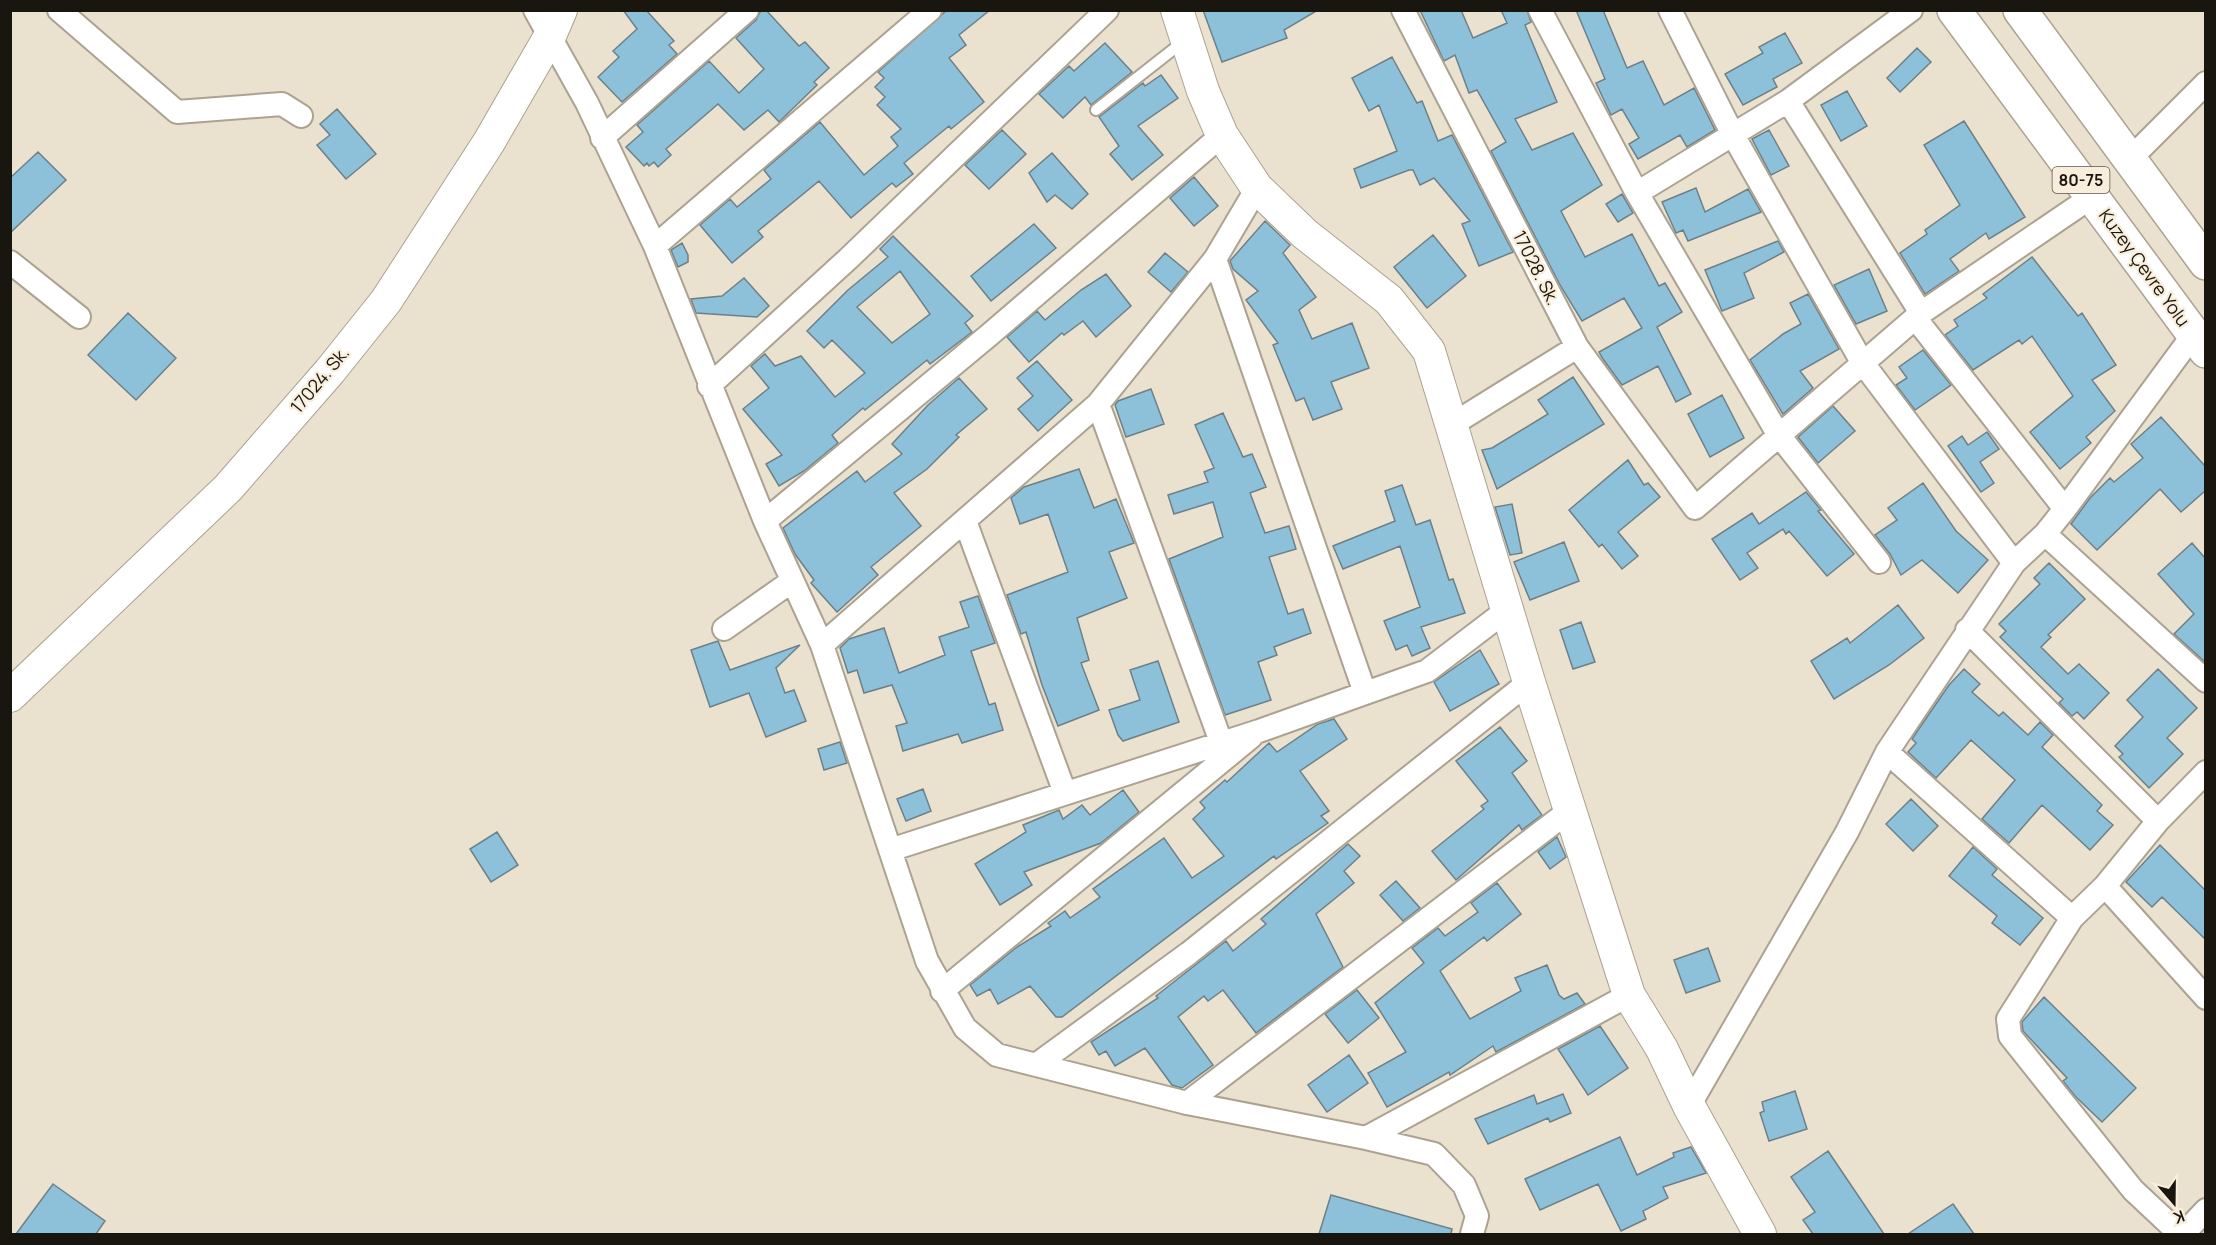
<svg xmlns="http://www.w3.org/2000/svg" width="2216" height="1245" viewBox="0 0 2216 1245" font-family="Manrope,sans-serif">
<rect width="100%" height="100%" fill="#ebe1cf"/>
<path fill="#8dc1da" stroke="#6d8089" stroke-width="1.5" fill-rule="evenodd" d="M623,10H646L674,41L669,45L677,54L622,102L598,77L619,57L613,51L637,29Z
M761,10H766L799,46L805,42L829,68L814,82L817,85L779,122L768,110L744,130L718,104L666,149L671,155L658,167L654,162L649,166L647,163L644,166L626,147L643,132L637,125L709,61L739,93L764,69L736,38L756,20Z
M947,10H990L959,35L966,45L949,58L984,102L951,129L949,126L904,163L913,174L896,187L892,183L851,218L819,181L758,231L763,237L732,263L700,225L730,199L737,207L771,179L764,170L820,122L864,175L898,146L891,137L901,129L877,105L885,97L875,87L884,78L878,72Z
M1203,10H1318L1284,30L1287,38L1222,62Z
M1420,10H1461L1473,38L1507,23L1501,10H1527L1531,22L1525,25L1557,102L1515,119L1532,150L1573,133L1602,185L1561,211L1585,257L1632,234L1659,286L1665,283L1682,312L1657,327L1691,394L1676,402L1658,366L1622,385L1603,359L1599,352L1642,328L1624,298L1582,321L1560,285L1491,151L1506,142L1477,90L1469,93L1455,55L1444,61Z
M1576,10H1603L1627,68L1643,61L1664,105L1694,88L1715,130L1687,147L1680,135L1638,159L1629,144L1639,138L1622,109L1611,115L1596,83L1605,79Z
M1785,33L1802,63L1773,79L1777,87L1743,105L1725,74L1763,53L1759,47Z
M1105,43L1132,72L1091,105L1085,97L1063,118L1039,94L1069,66L1074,71Z
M1917,48L1931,62L1900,92L1887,78Z
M1392,57L1417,103L1422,101L1438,141L1452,135L1513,252L1479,266L1462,224L1470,221L1434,178L1420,185L1413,170H1409L1361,188L1354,169L1397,151L1379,105L1369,111L1352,78Z
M1161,75L1178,98L1138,126L1163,155L1132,180L1110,154L1119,146L1099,117L1143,83L1145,86Z
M1847,91L1867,126L1841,141L1821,105Z
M337,109L376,154L346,179L317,145L330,135L320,124Z
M1964,121L2025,217L1989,239L1986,233L1950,259L1959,271L1925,294L1900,253L1927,234L1925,230L1960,205L1924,145Z
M1002,130L1026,154L989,189L965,165Z
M1769,130L1789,166L1771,175L1752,139Z
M38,152L66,180L10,233V178Z
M1052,153L1088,194L1072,209L1055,195L1047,202L1029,173Z
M1194,177L1218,206L1194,226L1170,198Z
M1696,188L1705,212L1748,189L1761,212L1688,241L1683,230L1676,233L1662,202Z
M1622,194L1633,213L1618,222L1606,204Z
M1265,221L1290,245L1283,253L1316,297L1299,310L1312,339L1352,323L1369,368L1331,382L1342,409L1313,420L1304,398L1296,401L1273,345L1278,343L1246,300L1258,291L1233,269L1230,261Z
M1034,224L1056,248L991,301L971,276Z
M1433,235L1466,276L1427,308L1394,267Z
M893,236L973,316L965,323L972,332L930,364L927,360L865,410L863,408L832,435L838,443L804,471L779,486L766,464L782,455L743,409L769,388L751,366L765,354L775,366L801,356L835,397L865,373L832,340L824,348L807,331L848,290L888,257L880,249ZM900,271L930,314L892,343L857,307Z
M1778,241L1784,252L1744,273L1754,298L1722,311L1705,270Z
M682,243L688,255V262L678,267L671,250Z
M1165,253L1188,272L1171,292L1148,272Z
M2032,257L2078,316L2082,313L2116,365L2092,380L2115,411L2086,437L2091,443L2060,469L2030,432L2073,396L2032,336L2022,344L2019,340L1973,370L1945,335L1958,326L1954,320L1987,298L1983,294Z
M1869,269L1887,311L1856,324L1834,285Z
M1106,274L1131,306L1096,337L1083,321L1064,335L1062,333L1029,362L1007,337L1037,311L1045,320L1081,290Z
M744,278L769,306L757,317L696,313L691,299L722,296Z
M1808,294L1839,349L1800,371L1813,388L1783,414L1750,360L1783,334L1801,324L1790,303Z
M128,313L176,358L136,400L88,355Z
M1923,350L1951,385L1915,410L1896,385L1907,378L1899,367Z
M1037,361L1072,400L1038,431L1018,409L1033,396L1017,378Z
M1573,377L1604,424L1497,489L1482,450L1492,448L1548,414L1538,400Z
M959,378L987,409L956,435L959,437L927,469L894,493L921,526L871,567L878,575L837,612L811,583L814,580L795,554L783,528L857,471L865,482L902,454L892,444L928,405Z
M1151,389L1164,424L1126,437L1115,405L1118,401Z
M1722,395L1744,438L1710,457L1688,414Z
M1833,406L1855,431L1818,463L1798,437Z
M1223,413L1243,457L1252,454L1266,487L1250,493L1265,533L1289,526L1296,549L1269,557L1288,614L1303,609L1311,633L1274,647L1277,655L1258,662L1271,700L1225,715L1169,559L1223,537L1213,502L1174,514L1168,495L1208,482L1204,472L1214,468L1195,425Z
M2161,417L2205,466V491L2181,512L2160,489L2097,550L2071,524L2090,498L2110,478L2114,482L2143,458L2131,444Z
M1987,432L1999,449L1980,462L1994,483L1981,492L1948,446L1962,436L1968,445Z
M1628,460L1644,485L1648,483L1660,497L1618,532L1638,556L1622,569L1602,544L1599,547L1569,510Z
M1079,469L1094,508L1116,499L1134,543L1109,552L1127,598L1077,618L1089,660L1081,663L1099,710L1058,726L1042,685L1026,632L1021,634L1007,595L1068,572L1048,514L1020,524L1011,498L1024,487Z
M1923,483L1956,531L1988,560L1958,593L1922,560L1901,575L1890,554L1875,535L1897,520L1888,508Z
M1402,485L1416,525L1430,520L1449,580L1453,579L1465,613L1421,627L1430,648L1412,656L1407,645L1396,650L1384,621L1420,607L1400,546L1343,569L1333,546L1395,521L1385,491Z
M1806,492L1821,510L1818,511L1854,554L1827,576L1789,531L1786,534L1783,529L1747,553L1758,568L1740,580L1712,539L1752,513L1759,524Z
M1512,504L1522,553L1510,555L1495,507Z
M1564,542L1579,581L1530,600L1514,562Z
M2192,543L2205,558V662L2174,634L2194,614L2158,574Z
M2049,563L2085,599L2048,635L2051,637L2041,647L2068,674L2079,664L2109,693L2084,719L2077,712L2072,716L2059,703L2063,699L2000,637L2006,631L1999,624L2040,584L2034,578Z
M978,596L995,643L971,651L989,705L995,703L1003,730L962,743L958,734L903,751L896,726L907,723L892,685L864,693L857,670L848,673L840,648L849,639L884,628L899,673L945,655L939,637L969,627L960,602Z
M1898,605L1924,638L1889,665L1834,699L1811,661L1847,638L1850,643Z
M1581,622L1595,662L1573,669L1560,630Z
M718,641L730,670L800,645L776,668L785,693L794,690L806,721L766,737L749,693L710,707L691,650Z
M1480,650L1499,684L1450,711L1434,682Z
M1158,661L1179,722L1123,741L1118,735L1109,710L1140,700L1130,670Z
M1964,669L1980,684L1972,692L1999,716L2003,712L2028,735L2040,722L2053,735L2042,747L2102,805L2097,811L2113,825L2090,850L2042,805L2009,843L1982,819L2015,780L1971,740L1936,778L1908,752L1916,743L1912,739L1949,685Z
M2158,669L2197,708L2167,738L2183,754L2149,788L2119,757L2123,754L2115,746L2143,717L2127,700Z
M1334,719L1347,739L1300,771L1329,811L1321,816L1328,823L1276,859L1274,856L1062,1017H1056L1030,986L998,1004L990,989L977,996L970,985L1017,947L1051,926L1048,923L1065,911L1070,918L1100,897L1093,889L1164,838L1192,878L1224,856L1193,819L1205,808L1200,802L1225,780L1227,782L1269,743L1277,752L1318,724Z
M1500,727L1527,761L1512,773L1542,815L1522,830L1519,825L1456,880L1432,851L1484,809L1481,806L1488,801L1456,761Z
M840,742L847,763L824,770L818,749Z
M923,789L931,811L906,821L897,799Z
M1123,790L1139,812L1101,843L1024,872L1032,885L1000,905L975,864L1026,832L1023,825L1059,810L1063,819L1082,805L1090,815Z
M1911,799L1938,826L1913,851L1886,824Z
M497,832L518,865L491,882L470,849Z
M1557,837L1566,857L1550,869L1538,852Z
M1348,844L1360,856L1344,871L1354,883L1316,914L1343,967L1256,1033L1223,990L1208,1001L1204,996L1178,1017L1213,1065L1182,1088L1172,1085L1145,1048L1115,1066L1106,1051L1099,1055L1091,1042L1158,998L1156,996L1226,941L1233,951L1266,924L1261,919Z
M2160,845L2205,890V939L2162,897L2152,907L2126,882Z
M1973,847L1997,869L1992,875L2043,918L2020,945L1992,923L1997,916L1949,876Z
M1396,881L1420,908L1403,921L1380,895Z
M1497,883L1521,914L1487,941L1484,937L1440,971L1470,1019L1521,991L1515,978L1547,965L1559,995L1564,999L1577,993L1585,1004L1496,1052L1493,1046L1450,1075L1449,1072L1387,1107L1368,1073L1406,1052L1375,1003L1424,963L1412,948L1438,928L1445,936L1478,912L1471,903Z
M1708,948L1720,981L1686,993L1674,960Z
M1357,990L1379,1018L1348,1043L1325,1014Z
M2044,997L2136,1088L2102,1122L2075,1096L2063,1081L2067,1078L2023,1031L2022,1022Z
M1600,1026L1628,1068L1588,1095L1558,1049Z
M1349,1055L1368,1083L1327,1112L1308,1085Z
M1795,1091L1807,1129L1769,1141L1760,1113L1764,1111L1762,1102Z
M1563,1094L1571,1113L1550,1122L1548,1118L1488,1144L1475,1119L1534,1095L1537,1104Z
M1620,1137L1637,1175L1674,1157L1673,1153L1691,1147L1706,1173L1663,1187L1668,1198L1643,1211L1646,1219L1621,1231L1598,1184L1540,1210L1525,1179Z
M1828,1151L1884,1234H1813L1803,1220L1815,1212L1791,1177Z
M53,1184L105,1221L96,1234H16Z
M1331,1195L1452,1229L1451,1234H1319Z
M1953,1204L1974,1234H1908Z"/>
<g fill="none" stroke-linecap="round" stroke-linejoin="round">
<defs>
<path id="lane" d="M1096,110L1184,41"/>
<path id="street" d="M59,10L177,112L282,104L301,116
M535,10L587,103L655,246L765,521L822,645L927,961L965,1028L997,1055L1187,1103L1366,1138L1434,1154L1464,1185L1477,1216L1472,1234
M1403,10L1577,347L1695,508L1921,313L2093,196
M1540,10L1637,193L1778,434L1879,562
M1670,10L1733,135L1862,362L2014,563
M1788,101L1921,313
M602,138L747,10
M2129,160L2206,83
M1637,193L1788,101L1911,10
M655,246L930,10
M1215,259L1365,693
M10,262L79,317
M1916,319L2065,509
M709,386L848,259L1107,10
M1098,404L1221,742
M1453,424L1577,347
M765,521L988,336L1222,135
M965,521L1065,793
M2045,534L2206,681
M724,629L792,581
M1967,630L2158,821
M822,645L1098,404L1215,259L1257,188
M1887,752L2072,918
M890,850L1259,731L1427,671L1507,610
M2105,886L2206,998
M942,991L1251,737
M1036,1065L1189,953L1529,682
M1187,1103L1569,811
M1689,1106L1847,832L1887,752L2014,563L2045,534L2065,509L2193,335
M1366,1138L1629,995
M2180,1234L2133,1190L2010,1036L2008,1019L2072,918L2105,886L2158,821L2206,772
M2183,1234L2206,1210"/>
<path id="secondary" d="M1177,10L1203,91L1222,135L1257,188L1305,234L1389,300L1429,351L1529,682L1629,995L1662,1049L1689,1106L1760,1234
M10,696L228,488L330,371L386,301L489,142L549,38L561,10"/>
<path id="highway" d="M1954,10L2206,351
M2020,10L2206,263"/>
</defs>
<use href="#lane" stroke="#aca291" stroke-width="14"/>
<use href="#street" stroke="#aca291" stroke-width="26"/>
<use href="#secondary" stroke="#aca291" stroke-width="34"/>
<use href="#highway" stroke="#aca291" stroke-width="36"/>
<use href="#lane" stroke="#fff" stroke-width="10"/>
<use href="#street" stroke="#fff" stroke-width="22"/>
<use href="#secondary" stroke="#fff" stroke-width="32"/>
<use href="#highway" stroke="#fff" stroke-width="33"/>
</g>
<g text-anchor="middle" stroke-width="4.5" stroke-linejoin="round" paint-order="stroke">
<rect fill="#f9eedc" stroke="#5c564c" stroke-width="1.5" x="2052.5" y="167" width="57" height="26" rx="4.5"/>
<g font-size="16" font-weight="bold" fill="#19150f">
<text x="2081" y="186">80-75</text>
</g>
<g font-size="18" fill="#19150f" stroke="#f9eedc">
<text transform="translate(1536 268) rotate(63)" y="6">17028. Sk.</text>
<text transform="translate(2144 268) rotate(54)" y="6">Kuzey Çevre Yolu</text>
<text transform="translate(320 380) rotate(-50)" y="6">17024. Sk.</text>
</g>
</g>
<rect width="2216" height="1245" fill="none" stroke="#19150f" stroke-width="24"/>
<g transform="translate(2174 1203) rotate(160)" stroke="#f9eedc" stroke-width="4.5" paint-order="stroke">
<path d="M0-4.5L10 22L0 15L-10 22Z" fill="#19150f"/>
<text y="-9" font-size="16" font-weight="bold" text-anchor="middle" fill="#19150f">K</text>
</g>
</svg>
